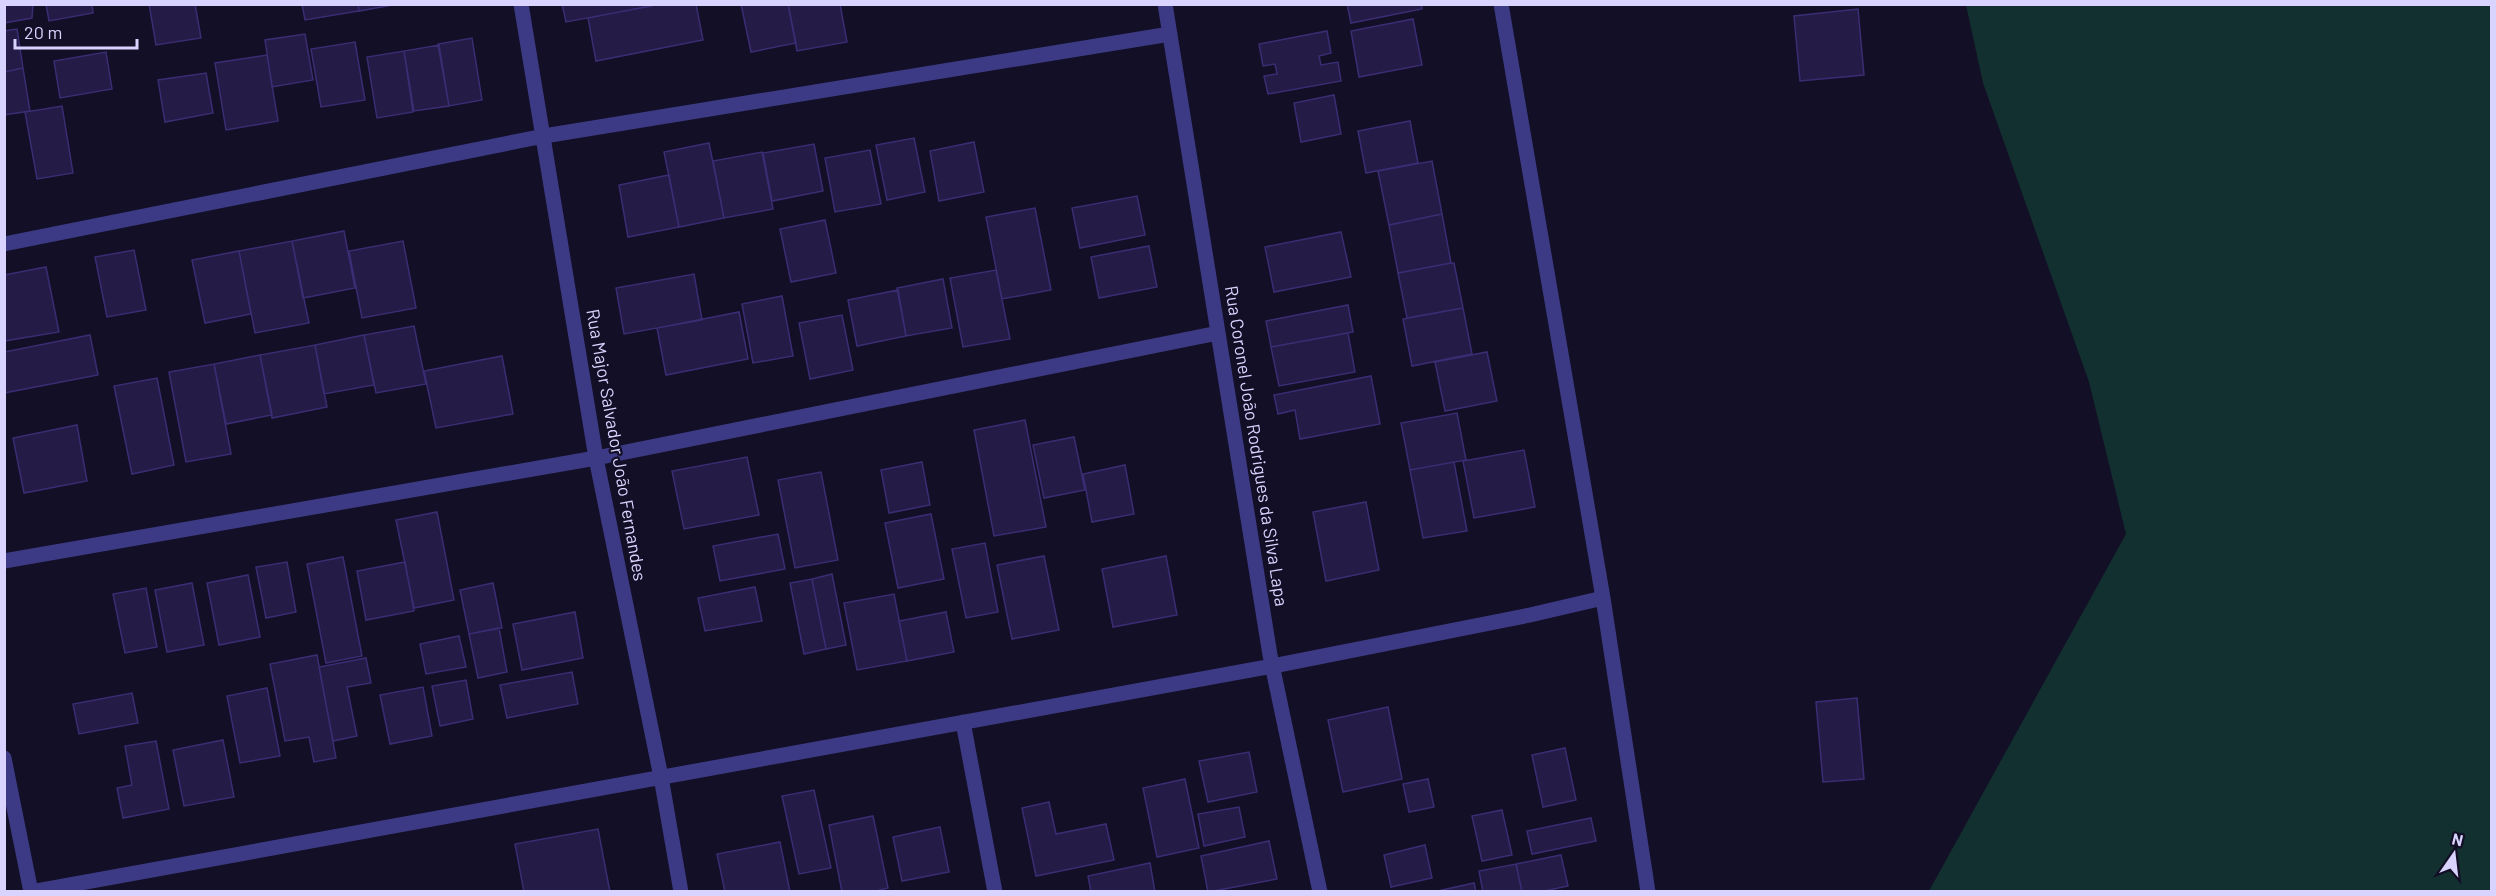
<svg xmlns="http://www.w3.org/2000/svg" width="2496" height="896" viewBox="0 0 2496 896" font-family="Barlow,sans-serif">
<rect width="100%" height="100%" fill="#130f26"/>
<path fill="#12302f" d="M1966,5H2491V891H1929L2126,534L2089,382L1983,83Z"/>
<path fill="#241b47" stroke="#3b2d73" stroke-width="1.5" d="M4,4H33L32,18L4,23Z
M46,4H92L93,13L49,21Z
M149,4H195L201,38L156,45Z
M302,4H358L359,11L305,20Z
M358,4H398L359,11Z
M562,4H652V6L566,22Z
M660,4H696L703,40L596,61L588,18Z
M741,4H788L796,43L751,52Z
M788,4H840L847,42L797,51Z
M1347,4H1421L1422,9L1351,23Z
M1858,9L1864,75L1800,81L1794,16Z
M1413,19L1422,65L1359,77L1351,31Z
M17,29L23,68L4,72V31Z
M1327,31L1331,53L1319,56L1321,65L1338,62L1341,81L1268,94L1264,76L1277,74L1275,64L1263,66L1259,44Z
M305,34L313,80L272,87L265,40Z
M472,38L482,100L449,106L438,44Z
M355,42L365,100L321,107L311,49Z
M439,45L449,106L414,111L404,51Z
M404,51L413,112L377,118L367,57Z
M106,52L112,89L60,98L54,61Z
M267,55L278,121L226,130L215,63Z
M23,68L30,111L4,115V72Z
M206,73L213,113L165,122L158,80Z
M1334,95L1341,134L1301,142L1294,103Z
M62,106L73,173L37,179L25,112Z
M1410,121L1418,163L1366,173L1358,131Z
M914,138L925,192L887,200L876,145Z
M974,142L984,192L939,201L930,151Z
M709,143L724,218L679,227L664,152Z
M814,144L823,191L772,201L763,153Z
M870,150L881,204L835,212L825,158Z
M762,152L773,209L724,218L713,161Z
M1432,161L1442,214L1389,225L1378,171Z
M669,175L679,227L628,237L619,185Z
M1137,196L1145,235L1080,248L1072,208Z
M1035,208L1051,290L1002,299L986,217Z
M1442,214L1451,263L1398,273L1389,225Z
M825,220L836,273L791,282L780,229Z
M344,231L355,288L303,298L292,241Z
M1341,232L1351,277L1274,292L1265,247Z
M292,241L309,323L255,333L239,251Z
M403,241L416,308L362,318L349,251Z
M1149,246L1157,287L1099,298L1091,257Z
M134,250L146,310L107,317L95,257Z
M239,251L251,314L205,323L192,260Z
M1451,263H1454L1463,308L1407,318L1398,273Z
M46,267L59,332L4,341V275Z
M996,270L1010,339L963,347L950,278Z
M694,274L702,320L624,334L616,288Z
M943,279L952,328L906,336L897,288Z
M898,290L906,336L857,346L848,300Z
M782,296L793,356L753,363L742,304Z
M1348,305L1353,332L1271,347L1266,321Z
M1463,308L1472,354L1412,366L1403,319Z
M739,312L748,359L666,375L657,328Z
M842,315L853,370L810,379L799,323Z
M414,326L426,384L376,393L364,335Z
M1348,333L1355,372L1279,386L1271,347Z
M90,335L98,375L4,393V352Z
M364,335L374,385L324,394L315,345Z
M315,345L327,407L272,418L260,355Z
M1487,352L1497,401L1445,411L1435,362Z
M260,355L272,415L226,424L214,364Z
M502,356L513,414L436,428L424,371Z
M214,364L231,454L186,462L169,372Z
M1371,376L1380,424L1300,439L1295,410L1278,414L1274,395Z
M157,378L174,465L132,474L114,386Z
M1457,413L1466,460L1410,470L1401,423Z
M1025,420L1046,527L994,536L974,430Z
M77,425L87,481L24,493L13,438Z
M1074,437L1085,490L1044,498L1033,445Z
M1524,450L1535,507L1474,518L1463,461Z
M747,457L759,515L684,529L672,471Z
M922,462L930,505L889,513L881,470Z
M1454,462L1467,531L1423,538L1410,470Z
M1125,465L1134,514L1092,522L1083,474Z
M821,472L838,560L795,568L778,480Z
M1366,502L1379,570L1326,581L1313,512Z
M437,512L454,600L414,608L396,520Z
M931,514L944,579L898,588L885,523Z
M778,534L785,569L720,581L713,546Z
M985,543L998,612L966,618L952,549Z
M1044,556L1059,630L1012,639L997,565Z
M1166,556L1177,615L1113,627L1102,569Z
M343,557L362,656L326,663L307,564Z
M287,562L296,612L266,618L256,567Z
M405,562L414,611L366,620L357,571Z
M832,574L846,645L826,649L812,579Z
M248,575L260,637L219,645L207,583Z
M812,579L826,649L804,654L790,583Z
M192,583L204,645L167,652L155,590Z
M493,583L502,628L469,634L460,590Z
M755,587L762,621L705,631L698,598Z
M146,588L157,647L125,653L113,594Z
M894,594L907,661L857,670L844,603Z
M575,612L583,658L522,670L513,624Z
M946,612L954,652L907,661L899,621Z
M499,628L507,672L478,678L469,634Z
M459,636L466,667L426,674L420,644Z
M317,655L336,758L314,762L309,737L285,741L270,664Z
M366,658L371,683L347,687L357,736L333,741L319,667Z
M572,672L578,704L507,718L500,685Z
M466,680L473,719L440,726L432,686Z
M423,687L432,736L390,744L380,695Z
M267,688L280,756L240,763L227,696Z
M132,693L138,723L79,734L73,704Z
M1857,698L1864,779L1823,782L1816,702Z
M1388,707L1402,779L1343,792L1328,720Z
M223,740L234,797L184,806L173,750Z
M156,741L169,809L123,818L117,788L132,785L125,746Z
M1565,748L1576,800L1543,807L1532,755Z
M1249,752L1257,792L1208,802L1199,761Z
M1185,779L1199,848L1157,857L1143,788Z
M1428,779L1434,807L1409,812L1403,784Z
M814,790L831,868L799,874L782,796Z
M1049,802L1056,834L1106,824L1114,860L1036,876L1022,808Z
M1239,807L1245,837L1204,846L1198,814Z
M1502,810L1512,855L1482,861L1472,816Z
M873,816L888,888L872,892H842L829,825Z
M1591,818L1596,841L1532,854L1527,831Z
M940,827L949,872L902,881L893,837Z
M598,829L610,892H524L515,844Z
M1269,841L1277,879L1208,892L1201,856Z
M780,842L790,892H725L717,854Z
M1425,845L1432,878L1391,887L1384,855Z
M1561,855L1568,886L1540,892H1522L1516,864Z
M1150,863L1155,892H1091L1088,876Z
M1516,864L1522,892H1483L1479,871Z
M1474,883L1476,892H1433Z"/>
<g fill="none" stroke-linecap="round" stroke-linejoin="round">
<path stroke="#3d3a85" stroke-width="15" d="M521,4L596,458L661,777L681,892
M1165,4L1270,655L1320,892
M1501,4L1603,598L1648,892
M4,244L544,136L1170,34
M4,561L596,458L1218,333
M963,722L995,892
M4,758L31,892
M31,892L1273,666L1530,615L1603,598"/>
</g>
<g text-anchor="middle" stroke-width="4.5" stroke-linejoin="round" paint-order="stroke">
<g font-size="18" fill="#d9d4ff" stroke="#130f26">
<text transform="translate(616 445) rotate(80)" y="6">Rua Major Salvador João Fernandes</text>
<text transform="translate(1256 446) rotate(81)" y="6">Rua Coronel João Rodrigues da Silva Lapa</text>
</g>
</g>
<rect width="2496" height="896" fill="none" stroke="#d9d4ff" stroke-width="12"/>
<g transform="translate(2454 854) rotate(14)" stroke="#130f26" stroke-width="4.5" paint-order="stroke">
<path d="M0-4.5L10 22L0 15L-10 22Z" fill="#d9d4ff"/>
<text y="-9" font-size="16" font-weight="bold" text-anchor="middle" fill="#d9d4ff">N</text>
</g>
<path d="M15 39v9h122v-9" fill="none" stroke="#d9d4ff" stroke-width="3"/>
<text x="24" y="39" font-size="18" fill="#d9d4ff" stroke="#130f26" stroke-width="4.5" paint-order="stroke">20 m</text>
</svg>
